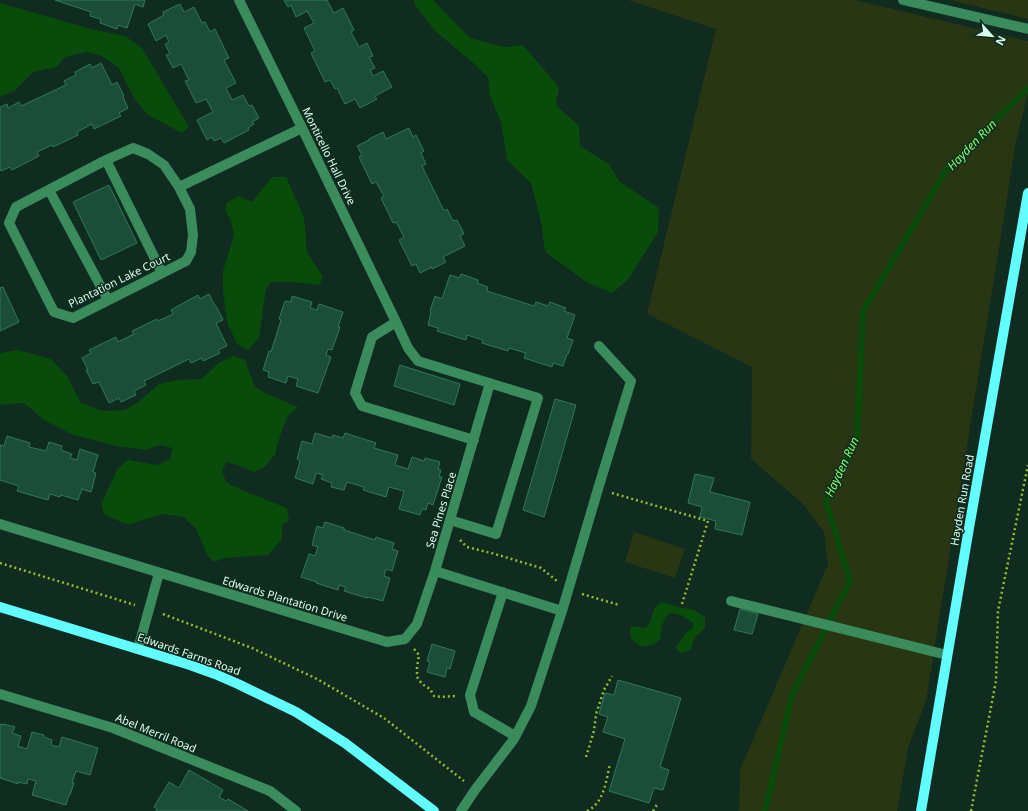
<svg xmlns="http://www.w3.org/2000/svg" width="1028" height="811" viewBox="0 0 1028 811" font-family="'Noto Sans',sans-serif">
<rect width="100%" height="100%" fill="#102b1f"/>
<path fill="#293613" d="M628,0H855L1028,41V93L1016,142L926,701L908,748L897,811H739L740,770L828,564L824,532L803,504L751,459L752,367L647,314L716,29Z
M950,0H1028V19Z
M634,532L685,549L675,578L625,562Z"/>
<path fill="#094b0b" d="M414,0H433L470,38L504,47L523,45L559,87L556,105L579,126L580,146L609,164L619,181L659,208L658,232L628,280L612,293L588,283L545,252L542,226L531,183L507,160L501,122L490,96L488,77L470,60L436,32L415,5Z
M0,3L91,29L125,36L142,48L189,127L182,133L148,115L134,98L119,68L100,55L86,52L65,57L57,67L33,72L16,90L0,97Z
M272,177H286L304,217L307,252L323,277L319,285L294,282H271L266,289L259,338L248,350L237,344L227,322L223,291V271L234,235L231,221L225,210L227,202L239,196L252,202Z
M18,350L51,359L67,376L81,403L103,411L125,410L137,403L159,384L178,380L201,379L220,362L233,356L245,360L255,387L267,394L298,407L288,416L281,433L275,454L265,467L254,472L240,466L227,462L222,470L226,482L244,491L287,508L289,520L282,525V539L268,555L225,558L214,562L208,556L196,529L184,517L163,514L130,524L123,523L104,514L101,504L118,468L128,460L158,465L170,459L172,448L160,445L145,450L116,446L71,434L44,420L24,403L0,405V353Z
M662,602C668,603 672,605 678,607C682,609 686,608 691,609C696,610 700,614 705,617V628L694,638L691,650L682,653L678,651L676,648C679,641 684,637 688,630H690L693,627V623L680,615L672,613L667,615L662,625L660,640C648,649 640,649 631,638L630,629L632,626L645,628C656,620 647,610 662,602Z"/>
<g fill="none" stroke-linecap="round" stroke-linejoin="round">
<path stroke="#094b0b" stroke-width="6" d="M764,811L768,799L792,695L850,581L826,501L857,440L863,311L948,167L1028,88"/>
</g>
<path fill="#1b4d39" stroke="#2d7a5a" d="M55,0H145L143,7L135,4L127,28L118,25L117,29L100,23L101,19L90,16L91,12Z
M284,0H327L334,13L343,8L354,30L351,32L359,47L367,43L373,56L369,57L375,68L370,70L373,76L383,71L392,87L375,96L377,99L360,108L355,99L345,104L337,88L335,89L330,80L325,82L311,53L315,51L304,28L314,23L307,11L296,17L291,5L288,7Z
M180,4L184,12L194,7L202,23L205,22L210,32L215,29L229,58L224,60L236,83L226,88L232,100L243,95L249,106L252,105L259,118L252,122L254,124L248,128L249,130L224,143L221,138L214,141L212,137L207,140L197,120L213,112L206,99L196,103L185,81L189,80L181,64L173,68L166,55L170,54L165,44L169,42L166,35L156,41L148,24L164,15L163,12Z
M101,63L112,85L117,82L124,96L123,97L128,108L119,113L121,116L94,129L92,124L77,132L78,135L53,147L52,145L37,152L39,156L12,170L10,167L1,171L0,169V107L7,104L8,108L19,102L21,106L66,85L64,81L76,75L75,72L90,64L92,68Z
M409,128L413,137L416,135L424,151L421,153L426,164L422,166L444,211L447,209L453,221L457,220L464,234L460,236L465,246L443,257L446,262L432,269V267L420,273L416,264L412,266L399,240L404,237L396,222L393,223L381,198L384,196L376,182L372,184L359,157L362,155L357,146L369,140V139L383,132L386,139Z
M109,185L137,243L101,260L73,202Z
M461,274L478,280L477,283L488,287L487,291L534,306L536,302L548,306L550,302L566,308L564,311L575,315L567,338L573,340L568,354H567L563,366L553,363L552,367L524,358L526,353L509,348L508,351L482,343L483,340L467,335L466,340L437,331L438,328L428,325L431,312L430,311L435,296L442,299L450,275L459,278Z
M3,287L19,322L0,331V288Z
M209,294L215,306H216L223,320L216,323L227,346L218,350L220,353L203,361L202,358L191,363L189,359L144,381L146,385L134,391L136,395L121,402L119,398L109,403L99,382L93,384L86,370H88L82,358L91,353L89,350L116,337L118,342L134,334L132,331L157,319L158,321L173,314L171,310L198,295L200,299Z
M292,296L312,302L310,308L317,310L319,304L343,312L338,327H340L332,350L328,349L326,355L331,357L318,393L296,386L298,379L288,376L286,383L268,377L269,372L263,370L269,351L271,352L281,320L279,319L285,301L291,302Z
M400,365L460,384L454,405L394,386Z
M555,399L576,405L544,517L523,510Z
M315,433L332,438L333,435L343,438L345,433L376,443L374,448L398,455L395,465L408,469L412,457L424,461L425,458L440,462L438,469L441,470L439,477H442L433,505L428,503L426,510L422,509L420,515L399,509L404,491L389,487L386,497L363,490L364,487L347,482L344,490L331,487L332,483L321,479L323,475L316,473L313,484L295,478L300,461L297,459L302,441L312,444Z
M7,436L30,443L29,447L46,451L49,442L62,446L61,450L72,454L70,458L77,460L80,449L98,455L93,472L96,473L91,492L82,489L78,500L61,495L60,497L50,494L48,500L17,491L19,486L0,480V445L4,446Z
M695,474L714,478L710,492L750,502L742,535L715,529L716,521L700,517L702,507L688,503Z
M325,522L344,528V530L375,540L376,537L394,543L392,549L398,551L392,571L386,569L384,576L390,578L383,601L368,597L367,598L344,591L346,587L339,585L338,590L316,583L317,582L301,577L309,554L315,556L318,547L312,545L317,526L323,528Z
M740,609L758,614L752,634L734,630Z
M432,644L455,651L450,669L447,668L445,677L427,672L430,662L427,661Z
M618,680L681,698L660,767L669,770L663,790L654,788L649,803L609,791L625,739L603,732L608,717L599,714L605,693L614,695Z
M0,724L3,725V724L15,727L12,733L21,736L18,746L27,749L32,732L44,735V737L52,740L51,745L59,747L62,737L98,748L90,775L76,771L72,783H74L70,795H69L66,805L32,795L36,781L28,779L27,784L18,782V784L0,778Z
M189,770L223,790L219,797L226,801L228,799L248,811H156L157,809L154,807L169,782L179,788Z"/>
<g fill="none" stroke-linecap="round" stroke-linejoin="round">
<path stroke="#90c12c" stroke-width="2.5" stroke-dasharray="2 3" stroke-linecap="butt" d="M612,493L708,521L682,604
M460,540L467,547L495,554L541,568L557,581
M0,563L135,605
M582,594L619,605
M163,614L252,648L317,679L384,718L464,781
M414,649L419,655L417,667V677L422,684L430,689L434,696L441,697L455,696
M586,757L594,731L596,714L604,690L612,676
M587,811C604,803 606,781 610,764
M653,811L658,803
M971,811L996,681L998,611L1028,465"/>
<path stroke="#3a8c5d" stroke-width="10" d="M239,0L302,128L396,322L372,337L355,393L362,406L474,440
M903,0L1028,29
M106,160L162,273
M179,187L164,165L148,154L133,148L106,160L16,207L9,223L54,312L73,318L186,261L191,252L193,235L190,209L179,187L302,128
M49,190L108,300
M396,322L408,348L418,361L538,398L496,534L450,520
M0,524L387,642L405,639L417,624L435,571L490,383
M435,571L562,611
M503,592L470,695L474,712L515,736
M731,601L947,655
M138,649L159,573
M0,694L113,728L270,791L296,811
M461,811L475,790L514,739L531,706L562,611L598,489L631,381L599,346"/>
<path stroke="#61fdff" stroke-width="10" d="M0,607L190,665L215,674L238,684L296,712L345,743L434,811
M921,811L969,528L1028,193"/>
</g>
<g text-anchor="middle" stroke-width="3" stroke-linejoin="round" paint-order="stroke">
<g font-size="11" fill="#daffed" stroke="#102b1f">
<text transform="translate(329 156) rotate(64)" y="4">Monticello Hall Drive</text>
<text transform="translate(119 280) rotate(-26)" y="4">Plantation Lake Court</text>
<text transform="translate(962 500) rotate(-80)" y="4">Hayden Run Road</text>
<text transform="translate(441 510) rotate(-73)" y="4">Sea Pines Place</text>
<text transform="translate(285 599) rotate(17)" y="4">Edwards Plantation Drive</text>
<text transform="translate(189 654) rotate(19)" y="4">Edwards Farms Road</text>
<text transform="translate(156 733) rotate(22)" y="4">Abel Merril Road</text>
</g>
<g font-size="12" font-style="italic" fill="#7fff68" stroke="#102b1f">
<text transform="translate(972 145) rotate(-46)" y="4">Hayden Run</text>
<text transform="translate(842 467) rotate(-65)" y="4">Hayden Run</text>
</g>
</g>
<g transform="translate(992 36) rotate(117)" stroke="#102b1f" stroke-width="3" paint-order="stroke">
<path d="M0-3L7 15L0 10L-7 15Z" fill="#daffed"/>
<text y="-6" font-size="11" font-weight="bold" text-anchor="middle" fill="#daffed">N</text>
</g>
</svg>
